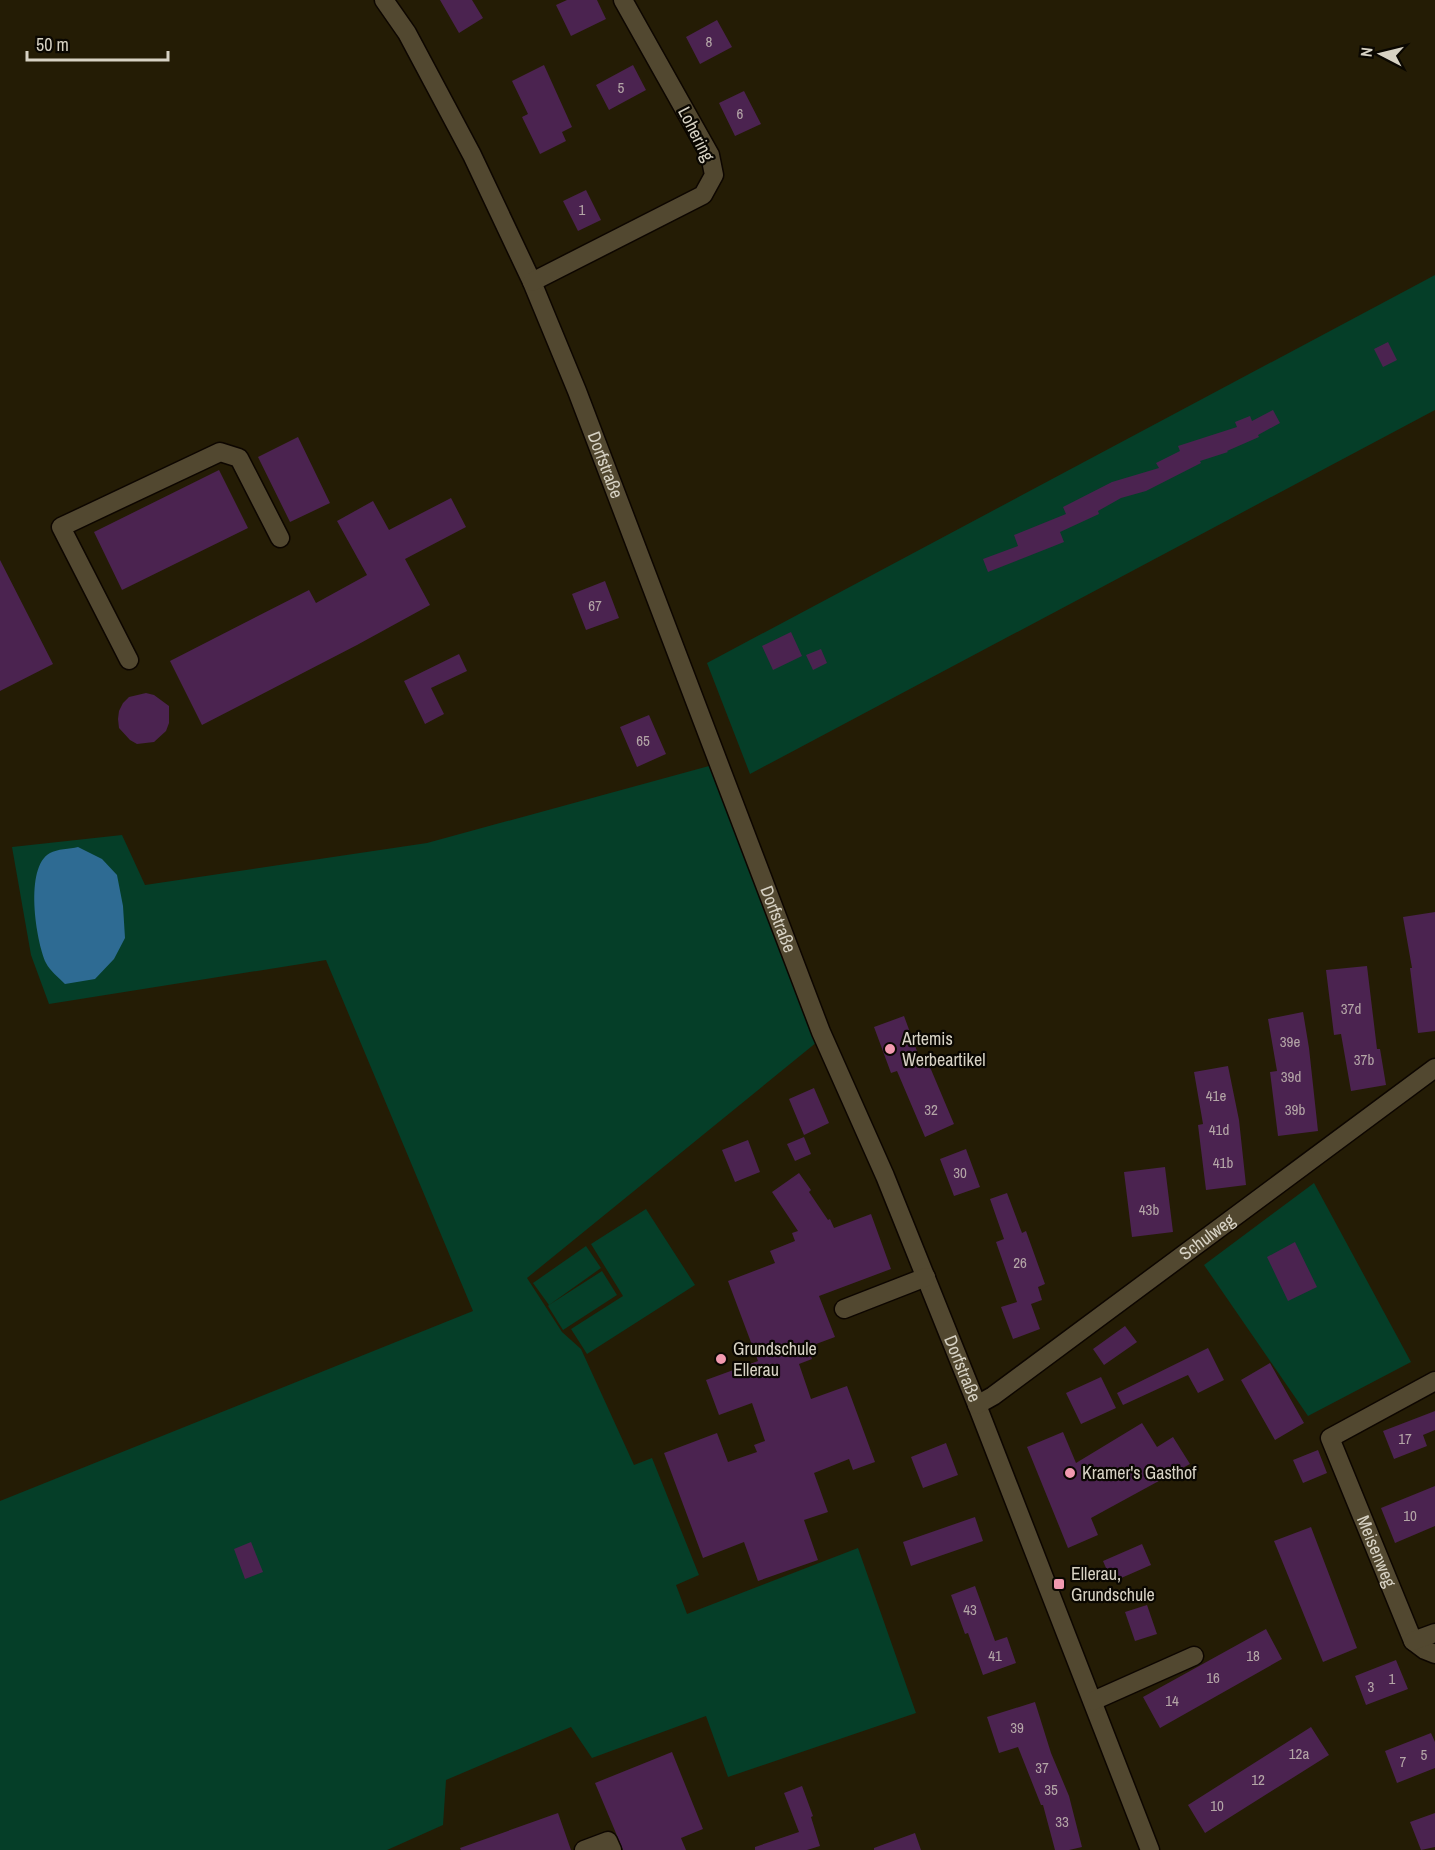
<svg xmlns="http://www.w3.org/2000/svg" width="1435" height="1850" viewBox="0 0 1435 1850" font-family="'Archivo Narrow',sans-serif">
<rect width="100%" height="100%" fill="#241c05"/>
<path fill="#053e28" d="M1435,275V410L750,774L707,663Z
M709,766L817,1042L527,1278L562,1332L581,1349L634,1465L652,1458L699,1575L676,1585L687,1614L858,1548L916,1713L728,1777L706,1716L592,1758L571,1727L446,1780L443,1825L387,1850H0V1501L473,1311L326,960L49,1004L31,955L12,847L122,835L145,885L427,843Z
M1314,1183L1411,1362L1308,1416L1204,1265Z
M646,1209L695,1285L587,1354L571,1329L623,1296L591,1244Z
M586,1246L601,1268L549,1305L602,1271L617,1295L563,1330L548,1306L549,1305L533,1283Z"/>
<path fill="#2e6b93" d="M78,847L102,859L117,875L123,906L125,938L114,959L95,979L65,984C59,978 50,971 46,963C36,941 24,867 50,853C57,849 70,849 78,847Z"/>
<path fill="#4b2350" d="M440,0H472L483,18L459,33Z
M567,0H597L606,19L571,36L556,5Z
M717,20L732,47L700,64L686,37Z
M544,65L572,127L562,132L566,141L540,154L522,117L528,114L512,81Z
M633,65L646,90L609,110L596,85Z
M744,91L761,124L735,136L719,103Z
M586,190L601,220L578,231L563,201Z
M1388,342L1397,360L1383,367L1374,349Z
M1273,410L1280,423L1258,435L1259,437L1227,451L1228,452L1200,461L1201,463L1146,491L1121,498L1098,511L1099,514L1060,532L1064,542L988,572L983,559L1018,546L1014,535L1066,514L1063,507L1112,482L1159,468L1156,463L1180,451L1178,446L1237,427L1235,422L1250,416L1252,421Z
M298,437L330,503L290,522L258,457Z
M219,470L248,528L122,590L94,532Z
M451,498L466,527L405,559L430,605L357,645L202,725L170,661L309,590L316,603L367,575L337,521L373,501L389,530Z
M0,560L53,664L0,691Z
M605,581L619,618L586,630L572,594Z
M791,632L802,656L773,670L762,646Z
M821,649L827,663L813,670L806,655Z
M459,654L467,671L431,688L444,714L425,724L404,681Z
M146,693L154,695L169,706V723L166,731L154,742L137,744L130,740L119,728L118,719L119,711L123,703L129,697Z
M649,715L666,754L637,767L620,727Z
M1435,912V1031L1418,1033L1410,968H1412L1403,917Z
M1367,966L1377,1049H1380L1386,1085L1351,1091L1341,1034L1334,1035L1326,970Z
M1303,1012L1309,1048L1318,1131L1278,1136L1270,1072L1277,1071L1268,1019Z
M904,1016L921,1062L927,1060L954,1124L925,1137L897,1071L891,1073L874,1027Z
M1228,1066L1239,1120L1246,1185L1206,1190L1198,1125L1203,1124L1194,1072Z
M814,1088L829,1123L804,1135L789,1099Z
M804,1137L811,1154L795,1161L787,1144Z
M748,1140L760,1172L735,1182L722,1150Z
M966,1149L980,1187L954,1196L940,1159Z
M1165,1167L1173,1232L1132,1237L1124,1172Z
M799,1173L811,1190L809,1192L828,1220L830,1219L834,1228L871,1214L891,1269L819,1296L835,1337L808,1347L812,1359L799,1364L811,1399L847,1386L875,1462L853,1470L849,1459L814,1473L828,1512L804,1520L818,1560L758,1581L744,1542L703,1558L664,1453L717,1433L728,1462L757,1452L754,1445L765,1441L752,1403L719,1415L706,1380L758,1361L728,1281L775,1263L770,1251L795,1241L792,1233L798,1231L772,1192Z
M1007,1193L1022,1233L1026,1231L1045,1284L1038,1287L1042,1300L1031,1304L1040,1329L1013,1339L1001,1307L1017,1302L996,1242L1004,1239L990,1199Z
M1295,1242L1317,1287L1288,1301L1267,1257Z
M1125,1326L1137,1342L1104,1365L1093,1349Z
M1208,1348L1224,1380L1198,1393L1188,1375L1123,1405L1117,1393Z
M1270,1363L1304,1423L1275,1440L1241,1380Z
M1101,1377L1116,1408L1081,1424L1066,1393Z
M1435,1411V1430L1423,1435L1427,1446L1394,1459L1383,1431Z
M1142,1423L1157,1447L1173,1437L1190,1464L1091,1518L1098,1535L1068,1548L1027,1447L1063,1432L1076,1463Z
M946,1443L958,1475L923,1488L911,1457Z
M1318,1450L1327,1473L1303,1483L1293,1460Z
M1435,1486V1526L1395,1543L1381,1508Z
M975,1517L983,1541L911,1566L903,1542Z
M1311,1527L1357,1648L1323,1662L1274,1541Z
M251,1542L263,1572L245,1579L234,1549Z
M1142,1544L1151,1565L1112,1582L1103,1561Z
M975,1586L995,1641L1007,1637L1016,1663L983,1675L968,1633L965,1634L951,1595Z
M1147,1605L1157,1634L1135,1641L1125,1612Z
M1266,1629L1282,1659L1160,1728L1143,1697Z
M1396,1660L1408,1689L1366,1705L1355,1676Z
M1035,1702L1051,1753L1069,1796L1082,1847L1069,1850H1055L1043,1805H1041L1018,1747L999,1753L987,1717Z
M1311,1727L1329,1755L1205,1833L1188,1805Z
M1431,1733L1435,1742V1768L1397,1783L1385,1751Z
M672,1752L703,1829L681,1838L686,1850H623L595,1783Z
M802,1786L813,1816L811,1817L820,1846L807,1850H755V1847L799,1832L784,1793Z
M558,1813L571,1850H461L460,1848Z
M1435,1813V1847L1421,1850L1410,1822Z
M915,1833L921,1850H874V1848Z"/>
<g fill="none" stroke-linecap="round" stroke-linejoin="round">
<defs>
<g id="minor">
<path id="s1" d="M384,0L407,33L472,155L532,282L577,391L821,1032L885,1176L977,1405L1150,1850"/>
<path d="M532,282L703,195L714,175L710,155L623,0"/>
<path d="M129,660L61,527L220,452L239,458L280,538"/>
<path d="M844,1309L926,1277"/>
<path id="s2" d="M1435,1381L1330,1438L1413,1641L1425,1650L1435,1654"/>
<path id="s3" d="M977,1405L993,1396L1435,1068"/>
<path d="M1413,1641L1435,1633"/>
<path d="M1093,1701L1194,1656"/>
<path d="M584,1850L608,1841L612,1850"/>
</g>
</defs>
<use href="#minor" stroke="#0d0600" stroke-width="21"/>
<use href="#minor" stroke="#524830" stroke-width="18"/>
</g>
<g fill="#f29ab0" stroke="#0a0701" stroke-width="2">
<circle cx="890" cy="1049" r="6"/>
<circle cx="721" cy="1359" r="6"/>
<circle cx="1070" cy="1473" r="6"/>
<rect x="1053" y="1578" width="12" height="12" rx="3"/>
</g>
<g text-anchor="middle" stroke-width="4.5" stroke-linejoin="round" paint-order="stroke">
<g font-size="15" fill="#b4a6a7">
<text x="709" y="47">8</text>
<text x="621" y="93">5</text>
<text x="740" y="119">6</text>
<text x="582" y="215">1</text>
<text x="595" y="611">67</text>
<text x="643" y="746">65</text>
<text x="1351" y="1014">37d</text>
<text x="1290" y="1047">39e</text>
<text x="1364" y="1065">37b</text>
<text x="1291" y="1082">39d</text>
<text x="1216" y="1101">41e</text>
<text x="931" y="1115">32</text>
<text x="1295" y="1115">39b</text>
<text x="1219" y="1135">41d</text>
<text x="1223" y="1168">41b</text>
<text x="960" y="1178">30</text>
<text x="1149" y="1215">43b</text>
<text x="1020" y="1268">26</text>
<text x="1405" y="1444">17</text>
<text x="1410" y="1521">10</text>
<text x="970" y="1615">43</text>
<text x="995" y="1661">41</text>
<text x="1253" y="1661">18</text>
<text x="1213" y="1683">16</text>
<text x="1392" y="1684">1</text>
<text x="1371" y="1692">3</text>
<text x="1172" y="1706">14</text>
<text x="1017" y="1733">39</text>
<text x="1299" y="1759">12a</text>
<text x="1424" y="1760">5</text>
<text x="1403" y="1767">7</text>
<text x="1042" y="1773">37</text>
<text x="1258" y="1785">12</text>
<text x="1051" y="1795">35</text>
<text x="1217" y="1811">10</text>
<text x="1062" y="1827">33</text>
</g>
<g font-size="18" fill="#d7d2c4" stroke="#0a0701">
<text transform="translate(696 134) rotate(63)" y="6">Lohering</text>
<text dy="6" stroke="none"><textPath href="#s1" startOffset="516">Dorfstraße</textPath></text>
<text dy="6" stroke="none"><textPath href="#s1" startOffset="1002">Dorfstraße</textPath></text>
<text dy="6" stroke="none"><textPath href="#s3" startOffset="285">Schulweg</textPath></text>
<text dy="6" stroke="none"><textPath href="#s1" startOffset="1488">Dorfstraße</textPath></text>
<text dy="6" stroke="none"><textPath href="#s2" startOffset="242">Meisenweg</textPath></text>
</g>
<g font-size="18" fill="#d7d2c4" stroke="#0a0701" text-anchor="start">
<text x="902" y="1045">Artemis<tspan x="902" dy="21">Werbeartikel</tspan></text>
<text x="733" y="1355">Grundschule<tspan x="733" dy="21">Ellerau</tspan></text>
<text x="1082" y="1479">Kramer's Gasthof</text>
<text x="1071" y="1580">Ellerau,<tspan x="1071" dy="21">Grundschule</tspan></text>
</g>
</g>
<g transform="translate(1381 54) rotate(277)" stroke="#0a0701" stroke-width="4.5" paint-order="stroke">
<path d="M0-4.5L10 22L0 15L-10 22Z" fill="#d7d2c4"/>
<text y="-9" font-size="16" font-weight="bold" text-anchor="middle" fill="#d7d2c4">N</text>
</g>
<path d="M27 51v9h141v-9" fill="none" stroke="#d7d2c4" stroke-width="3"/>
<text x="36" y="51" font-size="18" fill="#d7d2c4" stroke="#0a0701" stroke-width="4.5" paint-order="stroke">50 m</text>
</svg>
